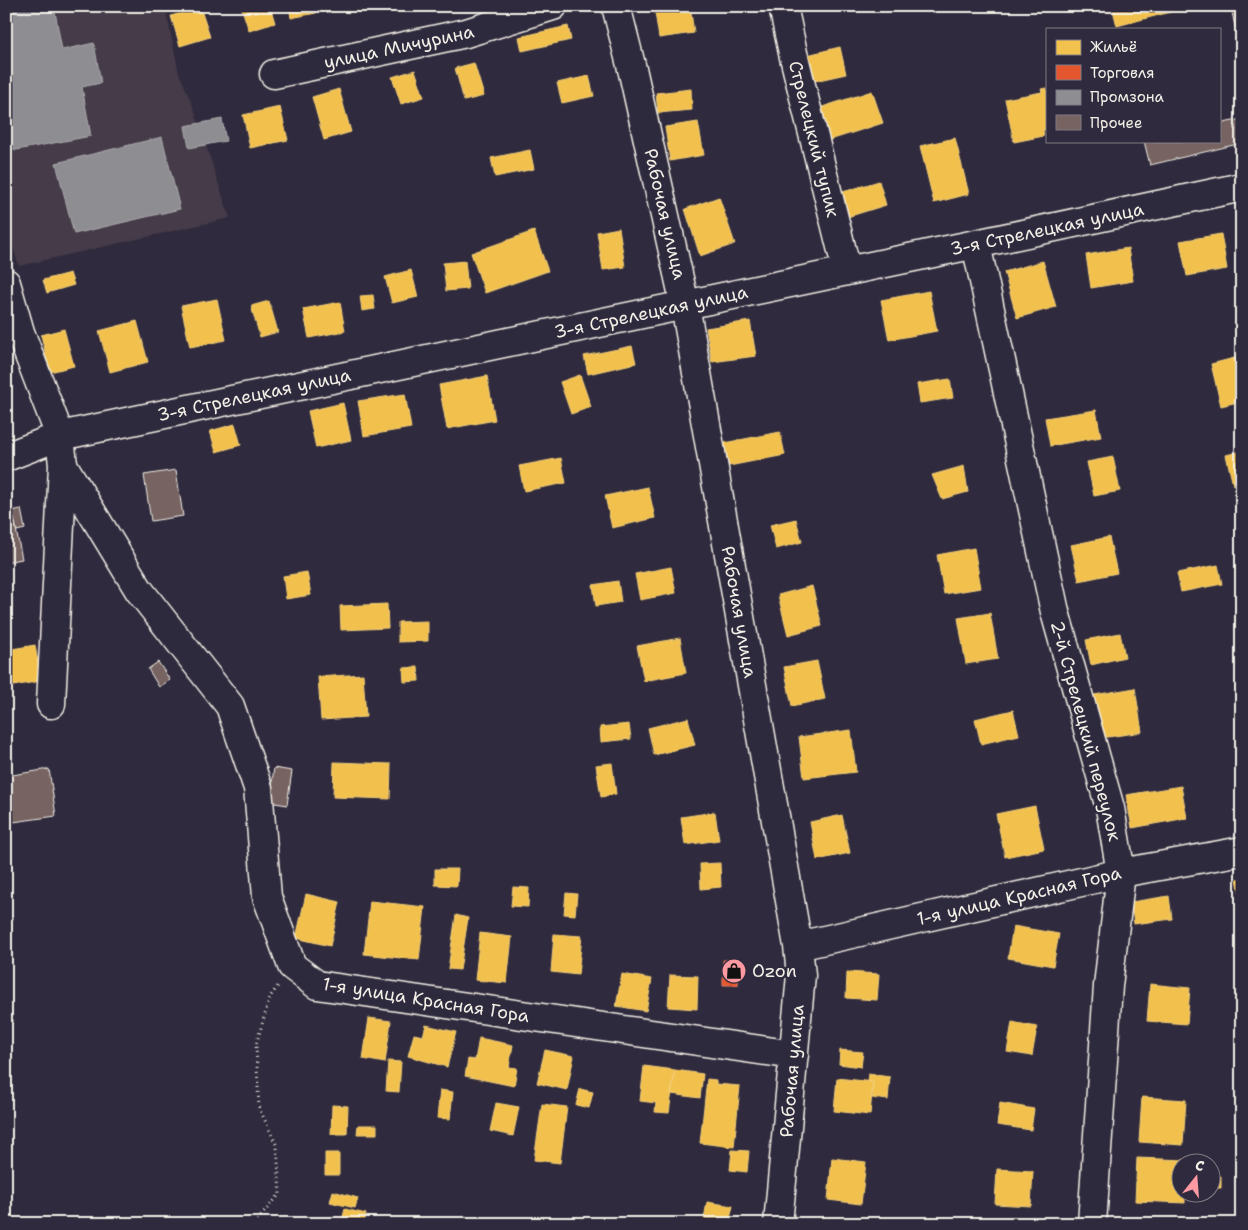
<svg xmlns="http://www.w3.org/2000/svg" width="1248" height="1230" viewBox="0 0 1248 1230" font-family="'Shantell Sans',sans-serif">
<rect width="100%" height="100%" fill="#2f2a3d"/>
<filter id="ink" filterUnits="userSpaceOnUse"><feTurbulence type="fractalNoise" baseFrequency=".02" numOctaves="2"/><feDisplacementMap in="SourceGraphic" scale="10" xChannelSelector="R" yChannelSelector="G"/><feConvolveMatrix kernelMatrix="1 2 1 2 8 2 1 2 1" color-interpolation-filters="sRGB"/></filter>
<g filter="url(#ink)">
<path fill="#443b48" d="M6,6H165L179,73L193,106L230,218L19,266L6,227Z"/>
<path fill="#f2c14e" stroke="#f3cf7c" d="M241,6H270L275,23L249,31Z
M289,6H315L316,13L291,18Z
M654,6H690L694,33L659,38Z
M1112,6H1177L1178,10L1117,26Z
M200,7L210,37L180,46L171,16Z
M568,26L571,40L522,51L519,37Z
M840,47L846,74L810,82L803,56Z
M474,63L484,96L464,101L455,68Z
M415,70L424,97L401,104L392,77Z
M589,76L594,96L562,103L557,83Z
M1047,88V130H1043L1044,136L1014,142L1005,99L1042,92L1041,89Z
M339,89L351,132L324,140L312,97Z
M691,89L692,110L658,113L656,93Z
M872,91L883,123L827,141L816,109Z
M280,107L288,140L250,148L243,115Z
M698,122L704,155L670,161L665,127Z
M955,138L969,194L934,203L920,146Z
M530,150L534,169L495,177L491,158Z
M879,181L886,205L844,218L836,194Z
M719,197L735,244L700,256L685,209Z
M619,228L625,267L603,270L597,232Z
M534,231L548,271L485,293L471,253Z
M1221,234L1227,269L1187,276L1180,241Z
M1128,248L1133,281L1091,288L1086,255Z
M465,261L468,289L446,291L443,263Z
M1043,261L1056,307L1017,318L1004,272Z
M411,270L418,297L392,303L385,277Z
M70,273L74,285L47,293L43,280Z
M929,291L937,331L889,340L881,300Z
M373,295L375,309L362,311L360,296Z
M217,299L226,340L190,347L181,306Z
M269,301L278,332L260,337L251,306Z
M340,302L345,331L309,338L303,309Z
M137,321L148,362L110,372L99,331Z
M750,321L756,356L712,362L706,328Z
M64,329L74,366L50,372L41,335Z
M632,346L636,363L588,374L584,356Z
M1242,356V401L1221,406L1211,364Z
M580,375L591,407L571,414L560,382Z
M487,376L495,420L447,429L439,385Z
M950,379L953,398L920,403L917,384Z
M405,394L411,428L364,436L358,401Z
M343,403L351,440L316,448L308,411Z
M1096,410L1101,437L1050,446L1045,418Z
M235,424L241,445L216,452L210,431Z
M780,432L785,455L729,466L724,443Z
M1242,451V483L1233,485L1226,455Z
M1113,457L1120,491L1094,496L1087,462Z
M561,458L566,483L524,491L519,466Z
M964,466L968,492L942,499L932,475Z
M648,487L655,518L612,528L605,496Z
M796,519L802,542L776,549L770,525Z
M1109,537L1117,573L1079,581L1071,545Z
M974,548L981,588L944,594L937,555Z
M1218,565L1222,584L1181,592L1177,573Z
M671,567L676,593L640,600L635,574Z
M307,572L311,595L286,599L283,576Z
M618,581L621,602L596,606L593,585Z
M812,586L822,626L788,635L778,595Z
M387,604L388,628L341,630L340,606Z
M990,613L998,659L966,664L958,618Z
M428,621V641L398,642V622Z
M1120,633L1125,657L1091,665L1086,640Z
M680,638L686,673L644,681L637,646Z
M35,645L41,681L8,687L6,675V650Z
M817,661L825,699L792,706L784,667Z
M418,667L419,681L404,682L403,668Z
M363,674L366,717L321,720L318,677Z
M1135,688L1142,732L1101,738L1094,695Z
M1013,710L1019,735L981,744L975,719Z
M688,718L695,745L654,755L648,728Z
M629,724L631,739L601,742L600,727Z
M851,730L856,772L804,778L799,737Z
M334,762L391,764L390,799L333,797Z
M612,763L616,794L601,797L596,765Z
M1181,786L1187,818L1132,828L1126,795Z
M1035,806L1044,849L1005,857L996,814Z
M715,812L719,840L685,845L681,817Z
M842,815L850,853L817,860L810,822Z
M720,863L721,887L701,889L700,864Z
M435,869H458L457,886L435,885Z
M1242,878V902L1237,879Z
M513,887L529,888L528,907L511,906Z
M566,893L577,894L575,915L564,914Z
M306,894L340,902L330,946L296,938Z
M1169,896L1172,919L1134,924L1131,902Z
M370,901L425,907L419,960L364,954Z
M456,915L468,918L460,970L448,969Z
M1013,926L1059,934L1053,966L1008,958Z
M480,933L512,937L507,983L475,980Z
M554,934L582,936L578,975L551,972Z
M847,972L879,974L877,1000L846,998Z
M622,974L652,979L646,1011L616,1006Z
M670,975L698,976L697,1009L668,1007Z
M1150,984L1190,988L1187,1024L1147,1021Z
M369,1018L391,1021L385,1063L363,1059Z
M1012,1022L1037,1027L1032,1056L1007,1052Z
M426,1025L456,1032L447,1067L408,1056L414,1034L423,1036Z
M479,1038L513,1045L509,1067L517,1068L514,1086L465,1076L468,1059L475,1060Z
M545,1050L574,1056L567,1090L537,1083Z
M840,1050L863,1052L861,1067L839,1064Z
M388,1061L401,1062L399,1092L386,1091Z
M644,1066L675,1070L669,1113L655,1112L656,1103L640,1101Z
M675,1070L703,1074L700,1098L671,1094Z
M868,1074L890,1077L888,1100L872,1098L873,1082L867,1081Z
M837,1078L873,1082L870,1115L834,1111Z
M707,1079L716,1080V1084L740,1086L734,1147L700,1143Z
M580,1089L593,1092L589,1108L576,1105Z
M440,1090L453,1092L450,1119L437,1118Z
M1142,1097L1186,1100L1183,1145L1139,1142Z
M496,1103L519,1107L513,1136L490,1131Z
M1000,1103L1034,1109L1031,1130L997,1125Z
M542,1104L567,1107L560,1163L534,1160Z
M332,1105L348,1106L347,1134H331Z
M358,1125H377V1134H357Z
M732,1150L749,1151L747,1172L730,1170Z
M325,1153H339V1175H325Z
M832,1158L866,1162L861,1204L828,1200Z
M1137,1158L1186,1160V1162H1180V1192H1185V1203L1135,1201Z
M997,1169L1033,1171L1031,1206L995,1204Z
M1221,1176V1188H1210V1177Z
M333,1191L358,1198L355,1208L330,1202Z
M707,1202L733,1206L729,1223L704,1219Z
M345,1209L366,1214L364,1224H341Z"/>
<path fill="#e4572e" stroke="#e98566" d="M723,960H739L738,985H723Z"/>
<path fill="#8d8d92" stroke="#acabac" d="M6,6H54L62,50L94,43L101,83L82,87L91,136L6,152Z
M222,119L226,141L189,148L185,126Z
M162,137L180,209L74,234L56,163Z"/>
<path fill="#766362" stroke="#f4f1e8" d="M1242,10V61L1232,12Z
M1242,119V143L1150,165L1144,141H1219V124Z
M176,470L183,516L151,521L144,475Z
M8,490L22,559L6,562V491Z
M21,509L25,529L17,531L12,511Z
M158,662L170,680L159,687L148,669Z
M274,768L292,771L287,805L269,802Z
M49,769L56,816L6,823V776Z"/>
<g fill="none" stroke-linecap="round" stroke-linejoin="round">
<defs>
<path id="minor" d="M616,6L633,73L685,305L798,946L801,975L778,1224
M783,6L793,53L847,271
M274,74L466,33L553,6
M976,244L1055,612L1110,808L1121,873L1108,986L1092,1224
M6,283L20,332L60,436L63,465L139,590L230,706L258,788L267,897L292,966L317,985L794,1055
M6,457L60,436L976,244L1242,187
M51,704L63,465
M798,946L1121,873L1242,851"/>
</defs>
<use href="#minor" stroke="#f4f1e8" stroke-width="31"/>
<path stroke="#f4f1e8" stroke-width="3" stroke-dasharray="1 4" stroke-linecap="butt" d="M254,1224L280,1194L277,1146L259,1108L256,1045L270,997L278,986"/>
<use href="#minor" stroke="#2f2a3d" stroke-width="28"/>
</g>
</g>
<defs>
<symbol id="shop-disc" viewBox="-11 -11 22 22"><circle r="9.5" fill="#ff9aa2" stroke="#2f2a3d"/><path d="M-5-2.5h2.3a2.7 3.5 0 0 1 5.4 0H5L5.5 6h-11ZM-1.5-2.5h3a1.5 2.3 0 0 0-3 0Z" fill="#111"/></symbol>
</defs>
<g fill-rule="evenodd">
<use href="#shop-disc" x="720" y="957" width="28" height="28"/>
</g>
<g text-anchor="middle" stroke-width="5" stroke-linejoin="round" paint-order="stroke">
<g font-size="18" fill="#f4f1e8" stroke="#2f2a3d">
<text transform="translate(399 47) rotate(-12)" y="6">улица Мичурина</text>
<text transform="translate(814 139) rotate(76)" y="6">Стрелецкий тупик</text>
<text transform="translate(665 214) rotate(77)" y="6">Рабочая улица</text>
<text transform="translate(1047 229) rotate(-12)" y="6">3-я Стрелецкая улица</text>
<text transform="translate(651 312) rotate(-12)" y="6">3-я Стрелецкая улица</text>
<text transform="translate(254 395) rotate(-12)" y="6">3-я Стрелецкая улица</text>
<text transform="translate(739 612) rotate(80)" y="6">Рабочая улица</text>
<text transform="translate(1086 731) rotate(75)" y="6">2-й Стрелецкий переулок</text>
<text transform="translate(1019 896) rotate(-13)" y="6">1-я улица Красная Гора</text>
<text transform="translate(426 1000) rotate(9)" y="6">1-я улица Красная Гора</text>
<text transform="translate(792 1071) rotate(-85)" y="6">Рабочая улица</text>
</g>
<g font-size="18" fill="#f4f1e8" stroke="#2f2a3d" text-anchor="start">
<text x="752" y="977">Ozon</text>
</g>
</g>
<rect width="1248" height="1230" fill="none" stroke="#2f2a3d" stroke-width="25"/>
<rect x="12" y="12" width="1223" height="1205" fill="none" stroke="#f4f1e8" stroke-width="2" filter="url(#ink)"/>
<rect x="1046" y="28" width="175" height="115" fill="#2f2a3d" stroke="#7e7a81"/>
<rect x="1056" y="40" width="25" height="15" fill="#f2c14e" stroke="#7e7a81"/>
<text x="1090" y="52" font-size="15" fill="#f4f1e8">Жильё</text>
<rect x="1056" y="65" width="25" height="15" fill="#e4572e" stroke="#7e7a81"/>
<text x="1090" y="78" font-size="15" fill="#f4f1e8">Торговля</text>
<rect x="1056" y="90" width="25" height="15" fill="#8d8d92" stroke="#7e7a81"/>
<text x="1090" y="102" font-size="15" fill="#f4f1e8">Промзона</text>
<rect x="1056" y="115" width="25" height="15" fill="#766362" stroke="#7e7a81"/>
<text x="1090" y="128" font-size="15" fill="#f4f1e8">Прочее</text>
<g transform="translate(1196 1178) rotate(17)"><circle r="24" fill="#2f2a3d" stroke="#7e7a81"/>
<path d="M0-4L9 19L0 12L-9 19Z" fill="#ff9aa2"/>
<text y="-8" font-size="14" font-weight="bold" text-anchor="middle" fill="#f4f1e8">С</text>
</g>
</svg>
